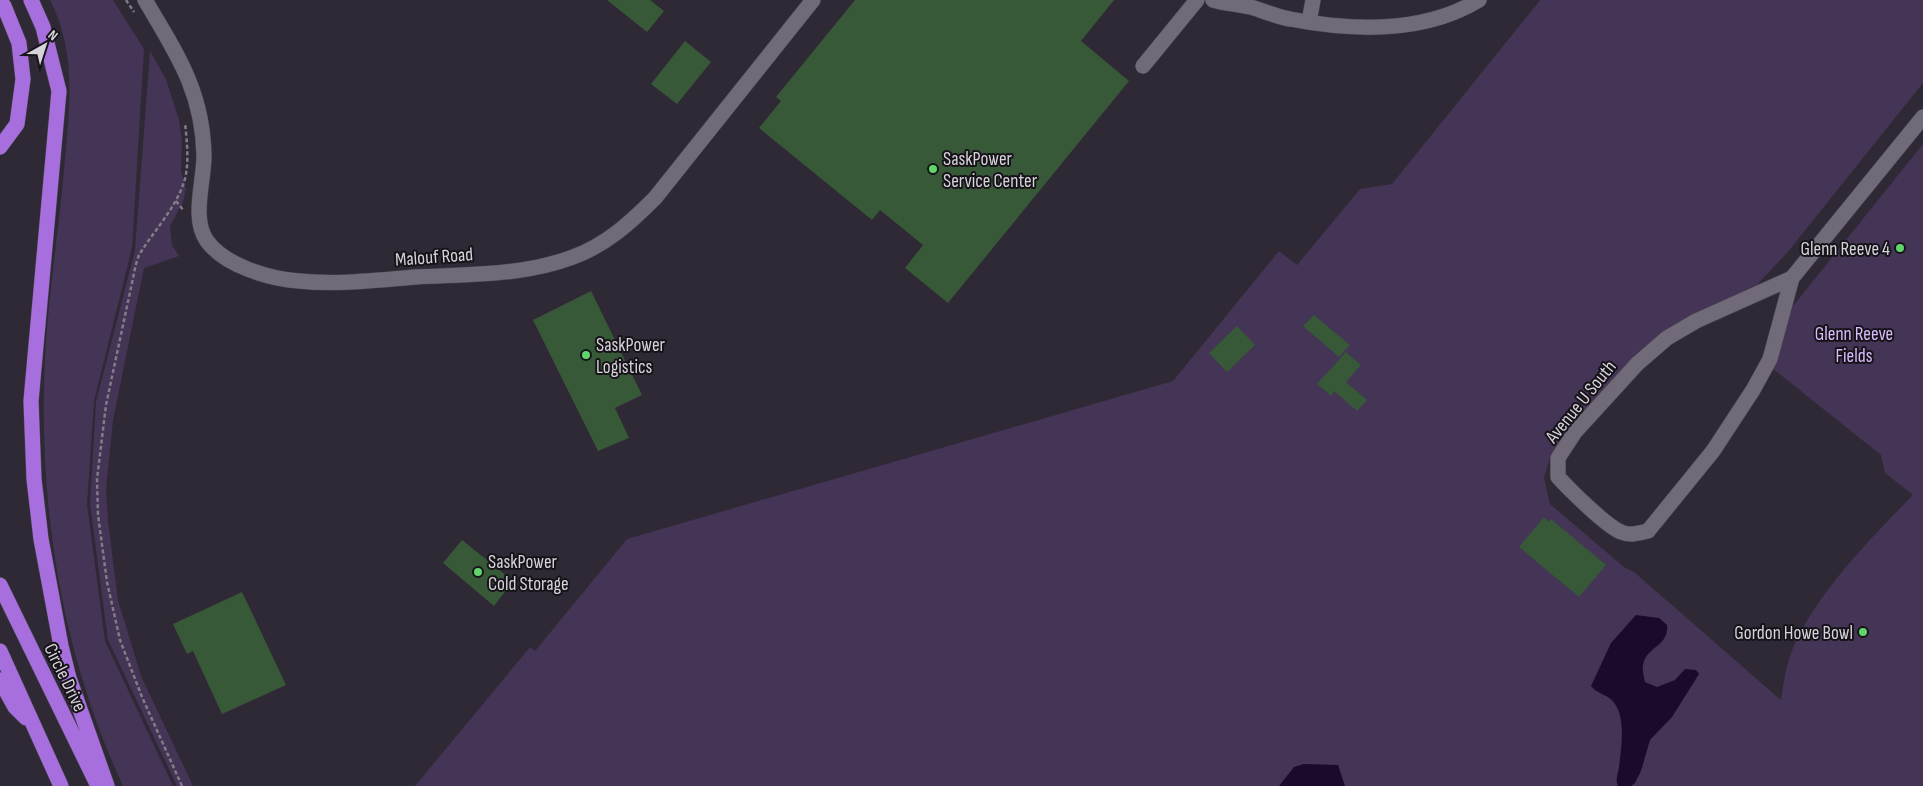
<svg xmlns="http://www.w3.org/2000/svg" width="1923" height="786" viewBox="0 0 1923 786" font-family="'Sofia Sans Condensed',sans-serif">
<rect width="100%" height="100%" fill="#2f2936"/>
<path fill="#443455" d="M50,0H113L144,49L132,248L94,401L87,504L105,641L173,786H123C59,648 36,493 46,342C50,284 59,227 64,170C69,110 78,55 50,0Z
M1540,0H1923V83L1787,253L1751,291L1693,315L1641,350L1551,454L1544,478L1550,504L1624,567L1634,572L1781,700C1783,687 1785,672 1789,659C1808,601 1871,538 1913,495L1885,473L1881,455L1772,368L1793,306L1923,144V786H415L530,647L535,651L627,539L1173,381L1279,251L1297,265L1360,189L1392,184Z
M150,51L166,79L179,120L182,141L181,171L186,189L183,202L170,226L172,245L179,256L144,268L113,420L106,489L108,521L118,600L141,676L193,786H177L108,640L90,504L96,402L135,250Z"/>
<path fill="#1c0a2c" d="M1636,615L1659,618L1667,625C1669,647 1646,646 1643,665C1642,670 1644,677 1645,682L1657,687L1675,680L1685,669L1696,670L1699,674L1672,717L1650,740L1641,771L1635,783L1631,786H1618C1615,779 1618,774 1619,767C1621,749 1626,720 1615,704C1609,694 1598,695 1591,686L1611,643Z
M1304,764L1338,765L1345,786H1279L1294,767Z"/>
<path fill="#375938" d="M607,0H650L664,11L647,32Z
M855,0H1114L1081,41L1129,81L948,303L905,268L923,245L880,210L872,220L759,128L781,101L776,97Z
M685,41L711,62L677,104L651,84Z
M591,291L642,395L615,408L629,438L598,451L533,320Z
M1314,315L1350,345L1339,357L1303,326Z
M1237,326L1255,345L1227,372L1209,353Z
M1346,352L1361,365L1346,382L1367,400L1357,411L1334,391L1331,396L1317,384Z
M1544,517L1549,522L1551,519L1606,565L1579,597L1519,547Z
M462,540L513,581L494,606L443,563Z
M242,592L286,685L222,714L193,651L187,654L173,624Z"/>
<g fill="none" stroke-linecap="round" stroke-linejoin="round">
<defs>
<path id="minor" d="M145,0C177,54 203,92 204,156C204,182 191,219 207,241C225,266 270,279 299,281C337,285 377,280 416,277C468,274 523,276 573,257C606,245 630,223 655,198L813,0
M1213,0C1226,4 1240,4 1254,8C1266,12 1278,17 1290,19C1352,31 1423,34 1479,0
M1309,22L1313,0
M1143,66L1197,0
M1792,278L1696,321L1667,338L1637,364L1575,432L1558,458V477C1569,489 1606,526 1621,532C1630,536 1639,533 1648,531L1713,451L1753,390L1770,359L1792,278L1923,117"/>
<path id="highway" d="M31,0L43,27L59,91L31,401L34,479L41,539L61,646L69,678L107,786
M0,1L4,6L19,43L23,79L17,124L0,147
M0,585L98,786
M0,651L61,786
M0,680L15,707L26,718"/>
</defs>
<use href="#minor" stroke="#4d4752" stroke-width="16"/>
<use href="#highway" stroke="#4d4752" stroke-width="16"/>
<path stroke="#817c87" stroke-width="2.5" stroke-dasharray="4 2.5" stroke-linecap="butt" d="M126,0L134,12
M176,201L184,211
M182,786L142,697L120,640L107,582L98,515L97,479L106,405L136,264L139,255C153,232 174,210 183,185C190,167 187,142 185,123"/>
<use href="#minor" stroke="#706a79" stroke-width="15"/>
<use href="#highway" stroke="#a76fdd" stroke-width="15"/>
</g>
<g fill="#5fd56b" stroke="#161319" stroke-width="2">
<circle cx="933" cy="169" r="5"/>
<circle cx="1900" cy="248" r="5"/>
<circle cx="586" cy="355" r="5"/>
<circle cx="478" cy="572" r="5"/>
<circle cx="1863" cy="632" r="5"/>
</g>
<g text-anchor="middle" stroke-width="4" stroke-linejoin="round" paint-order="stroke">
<g font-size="19" fill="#d7d3db" stroke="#161319" text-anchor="start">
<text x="943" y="165">SaskPower<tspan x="943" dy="22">Service Center</tspan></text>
<text x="1890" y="255" text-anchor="end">Glenn Reeve 4</text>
<text x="596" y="351">SaskPower<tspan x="596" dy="22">Logistics</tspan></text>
<text x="488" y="568">SaskPower<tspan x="488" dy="22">Cold Storage</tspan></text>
<text x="1853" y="639" text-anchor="end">Gordon Howe Bowl</text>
</g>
<g font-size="19" fill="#d7d3db" stroke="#161319">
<text transform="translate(434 256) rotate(-4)" y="7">Malouf Road</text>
<text transform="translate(1580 401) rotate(-51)" y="7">Avenue U South</text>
<text transform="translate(66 677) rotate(64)" y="7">Circle Drive</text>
</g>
<g font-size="19" fill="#dabbfe" stroke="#161319">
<text x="1854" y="340">Glenn Reeve<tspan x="1854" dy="22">Fields</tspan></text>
</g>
</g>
<g transform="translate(45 45) rotate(39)" stroke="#161319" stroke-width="4" paint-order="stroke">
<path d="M0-4L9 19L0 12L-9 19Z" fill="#d7d3db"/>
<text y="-8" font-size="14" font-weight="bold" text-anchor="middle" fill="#d7d3db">N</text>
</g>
</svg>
